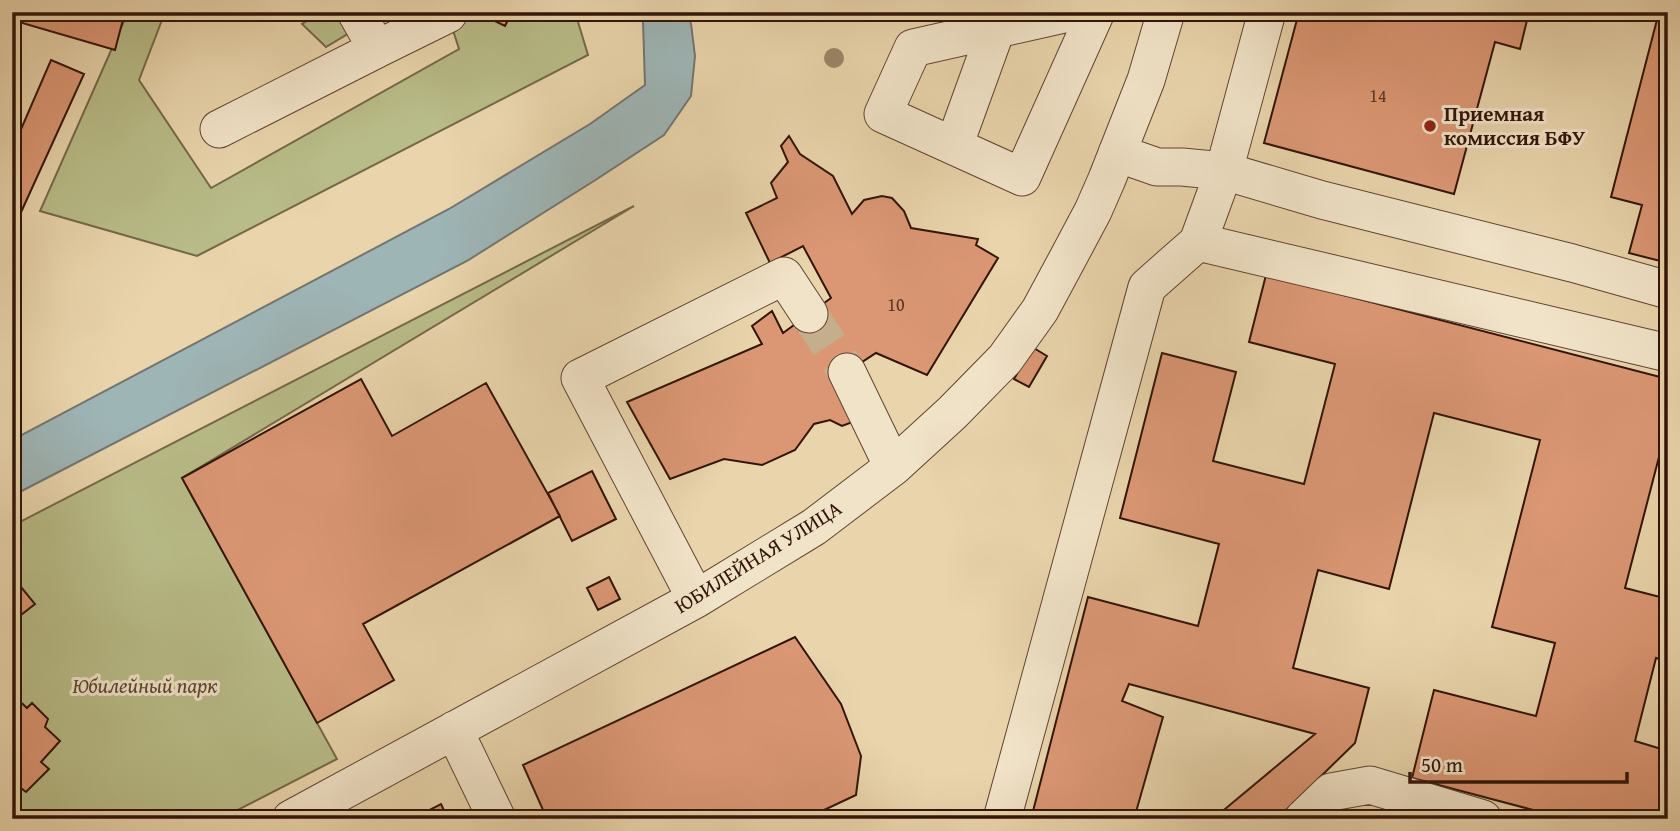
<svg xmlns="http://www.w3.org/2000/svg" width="1680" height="831" viewBox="0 0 1680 831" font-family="'Gentium Book Plus',serif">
<rect width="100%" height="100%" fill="#e9d4ab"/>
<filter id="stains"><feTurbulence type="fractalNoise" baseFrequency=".00286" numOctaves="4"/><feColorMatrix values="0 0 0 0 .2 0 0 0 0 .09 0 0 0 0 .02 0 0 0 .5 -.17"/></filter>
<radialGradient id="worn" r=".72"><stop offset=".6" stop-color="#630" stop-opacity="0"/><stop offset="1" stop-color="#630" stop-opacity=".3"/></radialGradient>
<path fill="#b8bc88" stroke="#756849" stroke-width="2" d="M128,12H165L139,80L211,188L459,49L451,24L422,12H575L588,55L197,256L40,211Z
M320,12H384L326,47L302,24Z
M634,206L182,478L337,759L220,819H12V526Z"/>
<path fill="#9eb5b6" stroke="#737571" stroke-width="2" d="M641,12H687L691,24L695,56L691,96L664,135L597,179L467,261L12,496V440L449,209L590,124L645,85L643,21Z"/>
<path fill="#db9774" stroke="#32140a" stroke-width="2" d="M12,12H125L115,50L12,20Z
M476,12H512L505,26Z
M1299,12H1529L1520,49L1495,42L1454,194L1264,143Z
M1659,12H1668V263L1629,253L1642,205L1611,197Z
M51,60L84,74L12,232V150Z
M789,136L800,154L833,176L852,214L864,200L882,196L892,198L904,211L911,228L978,239L976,245L998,258L927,375L876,353L847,372L854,416L850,423L842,426L830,420L814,424L795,450L762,465L724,459L670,479L627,402L762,344L752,326L772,311L783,333L831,298L803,246L770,263L746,213L777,198L771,183L788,162L781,146Z
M1266,275L1668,379V459L1659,457L1625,588L1668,599V661L1656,658L1635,741L1668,751V819H1567L1412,778L1434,690L1536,716L1555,643L1492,627L1540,440L1434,413L1389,589L1318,570L1293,668L1369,688L1355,743L1277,819H1213L1315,734L1129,684L1122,701L1163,717L1134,819H1031L1088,597L1198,626L1219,544L1120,518L1162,353L1236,372L1213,461L1304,484L1335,364L1249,342Z
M1032,347L1047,356L1029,387L1014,379Z
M361,379L392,436L486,383L560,516L363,624L394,680L317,723L182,478Z
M592,471L616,519L572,541L548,493Z
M12,576L35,604L12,622Z
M609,577L620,599L598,610L587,588Z
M795,637L841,704L861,756L856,795L805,819H547L523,765Z
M12,694L27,708L32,703L48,719L45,727L60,741L41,762L49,769L26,792L17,785L12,790Z
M441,804L448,819H412Z
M1373,814L1389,819H1339L1343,815Z"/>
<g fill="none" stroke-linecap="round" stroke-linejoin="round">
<path stroke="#c4ae8b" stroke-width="37" stroke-dasharray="37 18" stroke-linecap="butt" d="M809,314L847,372"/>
<defs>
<path id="minor" d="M1073,12L913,48L883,114L1022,177L1096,12
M377,49L448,14
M219,129L377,49L356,12
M954,146L996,30
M1117,153L1157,167H1182L1224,171L1322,200L1572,263L1668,290
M1198,242L1668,353
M847,372L893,467
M696,599L580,378L784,276L809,314
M454,730L497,819
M291,819L696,599L814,527L893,467L952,413L1005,359L1040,310L1068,258L1093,211L1107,179L1146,80L1166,12
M1002,819L1147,287L1198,242L1224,171L1267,12
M1303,819L1331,792L1370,785L1483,819"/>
</defs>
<use href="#minor" stroke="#604432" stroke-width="39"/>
<use href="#minor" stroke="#f1e3c8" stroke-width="37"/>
</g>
<circle fill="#9a8667" cx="834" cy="58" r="10"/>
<circle fill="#8f2418" stroke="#f1e3c8" stroke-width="2.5" cx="1430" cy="126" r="7"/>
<g text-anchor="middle" stroke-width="6" stroke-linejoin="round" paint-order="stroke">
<g font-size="18" fill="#5c3524">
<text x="1378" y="102">14</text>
<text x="896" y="311">10</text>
</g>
<g font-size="21" font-weight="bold" fill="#32140a" stroke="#f1e3c8" text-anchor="start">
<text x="1444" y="121">Приемная<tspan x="1444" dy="24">комиссия БФУ</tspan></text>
</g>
<g font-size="21" fill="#32140a" stroke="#f1e3c8">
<text transform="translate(758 557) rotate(-32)" y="7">ЮБИЛЕЙНАЯ УЛИЦА</text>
</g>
<g font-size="21" font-style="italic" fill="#5a4630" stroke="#f1e3c8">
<text x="145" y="693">Юбилейный парк</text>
</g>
</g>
<rect width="1680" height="831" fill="none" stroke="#e9d4ab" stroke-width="42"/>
<rect x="14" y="14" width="1652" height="803" fill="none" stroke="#32140a" stroke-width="3.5"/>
<rect x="21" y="21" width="1638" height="789" fill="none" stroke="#32140a" stroke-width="2"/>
<path d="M1410 772v10h217v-10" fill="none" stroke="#32140a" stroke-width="3.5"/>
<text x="1421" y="772" font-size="21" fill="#32140a" stroke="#f1e3c8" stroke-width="5" paint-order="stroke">50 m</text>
<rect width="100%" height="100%" filter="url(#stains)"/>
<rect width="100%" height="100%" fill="url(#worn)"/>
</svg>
